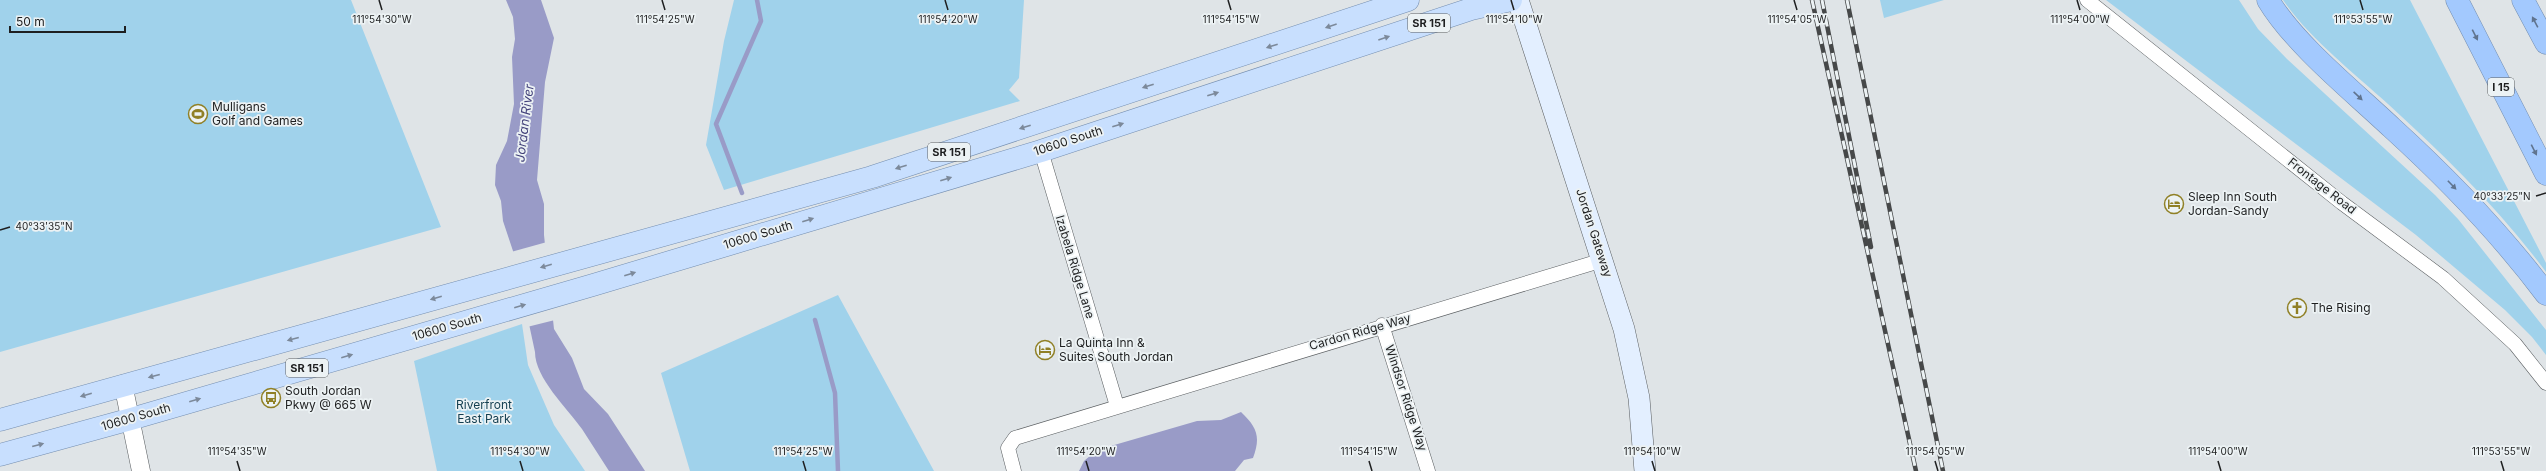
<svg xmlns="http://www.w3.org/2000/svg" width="2546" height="471" viewBox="0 0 2546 471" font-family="Inter,sans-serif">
<rect width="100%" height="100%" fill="#dfe4e7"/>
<path fill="#a0d2eb" d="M0,0H351L441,227L0,352Z
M734,0H1024L1019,78L1009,90L1020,101L724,190L706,145L724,41Z
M1880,0H1944L1884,18Z
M2106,0H2239L2258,29L2287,59L2435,195L2458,219L2546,330V355L2532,337L2505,310L2416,235Z
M2283,0H2410L2546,263V272C2500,210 2445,156 2388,104C2354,73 2309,38 2283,0Z
M838,295L934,471H690L661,373Z
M522,324L528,365L554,425L585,471H437L414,361Z"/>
<path fill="#999bc7" d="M506,0H541L554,38L545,82L537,180L544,204V235L554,329L572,358L584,389L608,414L645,471H609C600,457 591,443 582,429C567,408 535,378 535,352L514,254L503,221L501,201L495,185L496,165L507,141L514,104L512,57L515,39L513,17Z
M1241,412C1257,427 1261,437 1253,458L1244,460L1235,471H1079L1084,461L1097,450L1197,421L1221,420Z"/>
<path fill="#dfe4e7" d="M547,242L555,320L527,327L511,252Z"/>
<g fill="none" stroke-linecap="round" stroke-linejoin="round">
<path stroke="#999bc7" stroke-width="4.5" d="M742,193L716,124L761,21L757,0
M815,320L835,393L838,471"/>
<defs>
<path id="minor" d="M2087,0L2342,203L2443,278L2515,344L2546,383
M1041,151L1117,406
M1382,325L1428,471
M1014,471L1008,448L1015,438L1603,260"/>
<path id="tertiary" d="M123,384L141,471"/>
<path id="secondary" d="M1518,0L1624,329L1639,398L1645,471"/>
<path id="primary" d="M0,420L872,177L1408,0
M0,455L131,419L593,285L1041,151L1471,9L1511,0"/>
<path id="motorway" d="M2268,0C2295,45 2354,92 2392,128C2448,179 2501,234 2546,294
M2457,0L2546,174
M2523,0L2546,43"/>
</defs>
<use href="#minor" stroke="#5a5e61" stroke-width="15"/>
<use href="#tertiary" stroke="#5a5e61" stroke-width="19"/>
<use href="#secondary" stroke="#5a5e61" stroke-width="22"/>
<use href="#primary" stroke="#748eb0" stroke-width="23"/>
<use href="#motorway" stroke="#748eb0" stroke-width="23"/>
<use href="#minor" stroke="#fff" stroke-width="14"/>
<use href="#tertiary" stroke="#fff" stroke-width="18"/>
<use href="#secondary" stroke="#e3efff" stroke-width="21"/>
<use href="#primary" stroke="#c8dffe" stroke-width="22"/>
<use href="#motorway" stroke="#a3c9fe" stroke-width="22"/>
<defs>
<path id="rail" d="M1812,0L1916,471
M1822,0L1871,247
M1847,0L1943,471"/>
</defs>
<use href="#rail" stroke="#464849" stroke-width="4.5"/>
<use href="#rail" stroke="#ecf2f4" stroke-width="3" stroke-dasharray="9" stroke-linecap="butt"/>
</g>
<defs><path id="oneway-solid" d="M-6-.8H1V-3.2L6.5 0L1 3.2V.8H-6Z"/></defs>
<g fill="#60748f">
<use href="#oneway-solid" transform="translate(2535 22) rotate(-118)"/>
<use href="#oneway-solid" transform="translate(2475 35) rotate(63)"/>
<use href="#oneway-solid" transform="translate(2358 96) rotate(43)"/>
<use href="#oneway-solid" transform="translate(2534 150) rotate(63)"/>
<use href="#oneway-solid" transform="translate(2452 185) rotate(46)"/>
</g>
<g fill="#7c899a">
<use href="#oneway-solid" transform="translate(1331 26) rotate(161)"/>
<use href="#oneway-solid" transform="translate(1384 38) rotate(-19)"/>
<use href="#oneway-solid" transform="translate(1272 46) rotate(162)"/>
<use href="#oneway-solid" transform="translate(1148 86) rotate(162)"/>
<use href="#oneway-solid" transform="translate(1213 94) rotate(-17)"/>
<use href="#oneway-solid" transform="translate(1118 125) rotate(-18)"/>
<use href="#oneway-solid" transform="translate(1025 127) rotate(162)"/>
<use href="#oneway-solid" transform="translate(901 167) rotate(162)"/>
<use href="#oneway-solid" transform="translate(946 179) rotate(-17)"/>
<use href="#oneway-solid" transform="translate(808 220) rotate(-17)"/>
<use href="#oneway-solid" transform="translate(546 266) rotate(164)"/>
<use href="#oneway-solid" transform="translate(630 274) rotate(-17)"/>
<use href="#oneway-solid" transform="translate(436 298) rotate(164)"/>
<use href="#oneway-solid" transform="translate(520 306) rotate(-16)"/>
<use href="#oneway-solid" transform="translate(293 339) rotate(165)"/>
<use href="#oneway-solid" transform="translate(347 356) rotate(-16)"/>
<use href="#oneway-solid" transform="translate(154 376) rotate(165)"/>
<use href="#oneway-solid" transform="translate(86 395) rotate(164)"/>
<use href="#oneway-solid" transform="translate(195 400) rotate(-16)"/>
<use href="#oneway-solid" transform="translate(38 445) rotate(-15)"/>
</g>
<path fill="none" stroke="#1e1f20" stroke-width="1.5" d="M379,0L382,10M662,0L665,10M945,0L948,10M1228,0L1231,10M1511,0L1514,10M1794,0L1797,10M2077,0L2080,10M2360,0L2363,10M2536,196L2546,193M0,230L10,227M237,461L240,471M520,461L523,471M803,461L806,471M1086,461L1089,471M1369,461L1372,471M1652,461L1655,471M1935,461L1938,471M2218,461L2221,471M2501,461L2504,471"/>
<defs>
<symbol id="stadium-ring" viewBox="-11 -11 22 22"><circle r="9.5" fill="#ecf2f4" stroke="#908026" stroke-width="1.5"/><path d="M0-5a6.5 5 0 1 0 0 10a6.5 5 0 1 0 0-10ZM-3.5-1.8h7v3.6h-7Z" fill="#908026"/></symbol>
<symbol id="hotel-ring" viewBox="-11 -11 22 22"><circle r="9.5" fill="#ecf2f4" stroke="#908026" stroke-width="1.5"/><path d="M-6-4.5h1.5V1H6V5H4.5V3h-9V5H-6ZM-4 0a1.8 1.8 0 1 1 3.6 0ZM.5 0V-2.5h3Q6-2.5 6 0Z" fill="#908026"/></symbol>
<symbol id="church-ring" viewBox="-11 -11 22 22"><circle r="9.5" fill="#ecf2f4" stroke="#908026" stroke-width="1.5"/><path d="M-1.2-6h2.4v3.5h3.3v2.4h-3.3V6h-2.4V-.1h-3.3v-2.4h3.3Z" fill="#908026"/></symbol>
<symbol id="bus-ring" viewBox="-11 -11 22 22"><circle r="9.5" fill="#ecf2f4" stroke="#908026" stroke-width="1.5"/><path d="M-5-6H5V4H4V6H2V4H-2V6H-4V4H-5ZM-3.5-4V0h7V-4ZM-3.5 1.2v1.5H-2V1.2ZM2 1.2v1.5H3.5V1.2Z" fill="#908026"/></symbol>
</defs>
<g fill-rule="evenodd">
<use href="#stadium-ring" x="187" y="103" width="22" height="22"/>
<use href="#hotel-ring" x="2163" y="193" width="22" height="22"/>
<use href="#church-ring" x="2286" y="297" width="22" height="22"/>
<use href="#hotel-ring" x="1034" y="339" width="22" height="22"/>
<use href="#bus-ring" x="260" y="387" width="22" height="22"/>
</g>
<g text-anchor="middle" stroke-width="3.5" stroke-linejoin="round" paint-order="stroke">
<g fill="#ecf2f4" stroke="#5c5e60" stroke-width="1">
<rect x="1408" y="14" width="42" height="18" rx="3"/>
<rect x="2488" y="78" width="26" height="18" rx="3"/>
<rect x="928" y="143" width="42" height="18" rx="3"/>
<rect x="286" y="359" width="42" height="18" rx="3"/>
</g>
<g font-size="11" font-weight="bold" fill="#1e1f20">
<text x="1429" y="27">SR 151</text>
<text x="2501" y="91">I 15</text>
<text x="949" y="156">SR 151</text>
<text x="307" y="372">SR 151</text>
</g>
<g font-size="12" fill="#1e1f20" stroke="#ecf2f4" text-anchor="start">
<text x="212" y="111">Mulligans<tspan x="212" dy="14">Golf and Games</tspan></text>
<text x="2188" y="201">Sleep Inn South<tspan x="2188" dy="14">Jordan-Sandy</tspan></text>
<text x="2311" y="312">The Rising</text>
<text x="1059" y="347">La Quinta Inn &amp;<tspan x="1059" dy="14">Suites South Jordan</tspan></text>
<text x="285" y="395">South Jordan<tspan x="285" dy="14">Pkwy @ 665 W</tspan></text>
</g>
<g font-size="12" fill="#1e1f20" stroke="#ecf2f4">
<text transform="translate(1068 141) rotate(-18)" y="4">10600 South</text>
<text transform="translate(2322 186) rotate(38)" y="4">Frontage Road</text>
<text transform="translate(1594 233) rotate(72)" y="4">Jordan Gateway</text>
<text transform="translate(758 235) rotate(-17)" y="4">10600 South</text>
<text transform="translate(1075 267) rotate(73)" y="4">Izabela Ridge Lane</text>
<text transform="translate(447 327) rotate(-16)" y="4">10600 South</text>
<text transform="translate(1360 332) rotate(-16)" y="4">Cardon Ridge Way</text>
<text transform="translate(1406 398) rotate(72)" y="4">Windsor Ridge Way</text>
<text transform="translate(136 417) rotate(-16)" y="4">10600 South</text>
</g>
<g font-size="12" fill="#123e50" stroke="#ecf2f4">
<text x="484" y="409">Riverfront<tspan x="484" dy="14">East Park</tspan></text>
</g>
<g font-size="13" font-style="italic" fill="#42417a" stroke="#ecf2f4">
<text transform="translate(524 123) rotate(-83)" y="5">Jordan River</text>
</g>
</g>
<g font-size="10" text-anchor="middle" fill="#1e1f20" stroke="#ecf2f4" stroke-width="3.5" stroke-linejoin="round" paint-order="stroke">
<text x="382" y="23">111°54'30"W</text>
<text x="948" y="23">111°54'20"W</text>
<text x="1231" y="23">111°54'15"W</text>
<text x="2080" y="23">111°54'00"W</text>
<text x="2363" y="23">111°53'55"W</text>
<text x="665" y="23">111°54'25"W</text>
<text x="1514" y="23">111°54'10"W</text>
<text x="1797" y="23">111°54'05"W</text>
<text x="2502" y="200">40°33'25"N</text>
<text x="44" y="230">40°33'35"N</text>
<text x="237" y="455">111°54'35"W</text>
<text x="520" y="455">111°54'30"W</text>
<text x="803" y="455">111°54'25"W</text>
<text x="1086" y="455">111°54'20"W</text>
<text x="1369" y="455">111°54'15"W</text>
<text x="1652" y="455">111°54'10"W</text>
<text x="1935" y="455">111°54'05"W</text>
<text x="2218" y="455">111°54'00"W</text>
<text x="2501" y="455">111°53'55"W</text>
</g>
<path d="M10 26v6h115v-6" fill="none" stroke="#1e1f20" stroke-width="2"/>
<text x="16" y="26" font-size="12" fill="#1e1f20" stroke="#ecf2f4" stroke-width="3" paint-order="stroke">50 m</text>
</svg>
